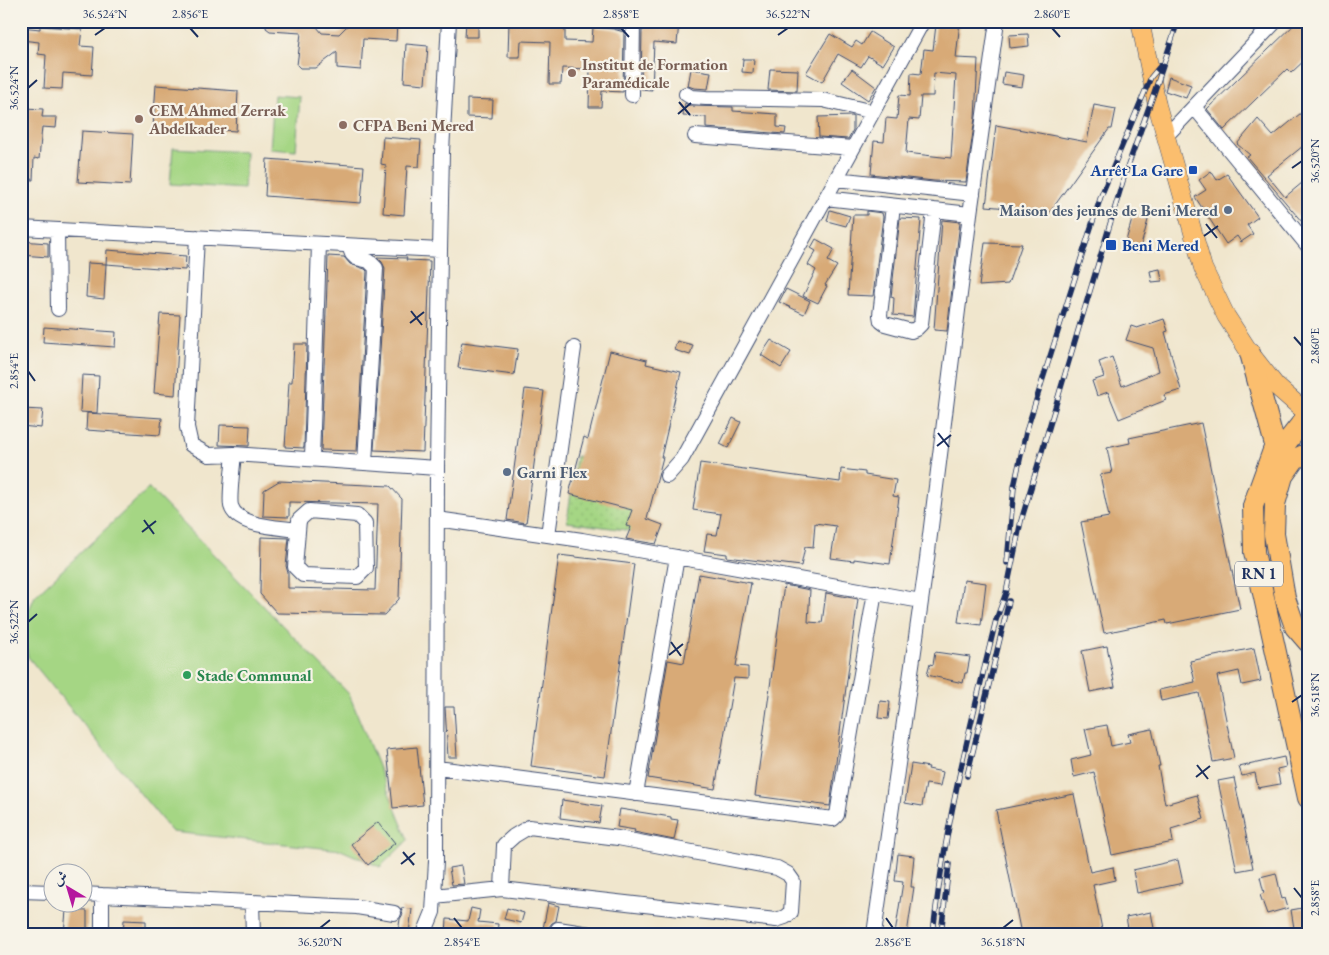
<svg xmlns="http://www.w3.org/2000/svg" width="1329" height="955" viewBox="0 0 1329 955" font-family="'EB Garamond',Amiri,serif">
<defs>
<pattern id="grass-dots" width="8" height="8" patternUnits="userSpaceOnUse" patternTransform="scale(1.25)"><rect width="8" height="8" fill="#a5d684"/><path d="M2 2h.1M6 6h.1" fill="none" stroke="#8db874" stroke-width="1.8" stroke-linecap="round"/></pattern>
</defs>
<rect width="100%" height="100%" fill="#f7f3e8"/>
<filter id="ink" filterUnits="userSpaceOnUse"><feTurbulence type="fractalNoise" baseFrequency=".02" numOctaves="2"/><feDisplacementMap in="SourceGraphic" scale="10" xChannelSelector="R" yChannelSelector="G"/><feConvolveMatrix kernelMatrix="1 2 1 2 8 2 1 2 1" color-interpolation-filters="sRGB"/></filter>
<filter id="wash" filterUnits="userSpaceOnUse"><feTurbulence type="fractalNoise" baseFrequency=".0096" numOctaves="4" result="noise"/><feDisplacementMap in="SourceGraphic" scale="20" xChannelSelector="R" yChannelSelector="G"/><feGaussianBlur stdDeviation="1.12" result="paint"/><feColorMatrix in="noise" values="0 0 0 0 0 0 0 0 0 0 0 0 0 0 0 0 0 1.4 0 .05"/><feComposite in="paint" operator="in"/></filter>
<g filter="url(#wash)">
<rect width="100%" height="100%" fill="#f0e6cd"/>
<path fill="url(#grass-dots)" stroke="#608271" d="M576,456L649,465L640,532L567,522Z"/>
<path fill="#a5d684" stroke="#608271" d="M274,95L300,97L296,151L270,149Z
M173,148L246,152L244,189L170,184Z
M149,488L349,694L408,840L380,867L341,850L172,832L28,657L23,624L35,596Z"/>
<g id="blocks">
<path fill="#d8aa77" fill-rule="evenodd" d="M267,21H312L322,33L339,34L352,21H397L396,41L363,39L361,70L337,68V52L316,68H300L297,65L301,33L270,31L266,28Z
M466,21H478V37H465Z
M509,21H565V41L592,42L593,27L613,29L624,32L623,92L602,91L601,107H589L590,69L562,68L561,84H549L550,42L521,41L520,57H508Z
M645,21L679,22L677,44L654,42L652,90L641,89L642,30H644Z
M948,21H960L956,58L978,59L975,118L966,182L934,181L871,174L874,141L884,142L886,118L897,119L899,95L910,96L911,73L921,74L924,49L933,50L936,25L947,26ZM934,73L956,75L951,158L906,153L909,119L919,120L921,96H933Z
M1298,21H1308V57L1291,73L1287,69L1224,130L1207,109Z
M40,26L82,29L80,46L94,47L92,75L63,73L62,89L44,88L46,55L38,54L39,42L21,40V27L40,29Z
M870,32L894,47L883,65L868,56L861,67L838,54L822,82L806,73L830,34L852,47L856,41L862,45Z
M1028,34L1029,46L1010,48L1009,35Z
M406,44L428,46L425,84L404,82Z
M743,59H754L753,73L742,72Z
M691,69L711,72L708,89L694,88L688,86Z
M770,69L798,70L797,91L768,90Z
M852,69L876,87L868,100L842,82Z
M1004,72L1024,75L1022,87L1002,84Z
M1169,77L1191,85L1186,98L1165,91Z
M156,85L238,91L236,131L193,128V131L153,128Z
M467,99L493,100L492,118L467,117Z
M685,103L690,106L733,107V111L777,114V127L786,128L785,134L706,128V117L683,116Z
M1094,105L1116,109L1112,129H1109L1050,212L986,206L996,125L1087,142Z
M25,108L43,109L42,117H57L56,128L42,127L39,159L34,158L33,180L21,179Z
M1301,113L1308,122V142L1267,175L1285,197L1308,178V229L1247,157L1250,155L1237,144L1258,119L1273,136Z
M853,116V130L848,139L819,137L818,117Z
M82,131L133,134L130,185L78,182Z
M383,137L421,140L419,167L407,166L404,215L383,213L386,165L381,164Z
M267,159L364,166L361,203L265,196Z
M1211,171L1217,180L1227,174L1258,217L1247,225L1253,234L1241,242L1237,236L1226,244L1195,197L1206,190L1199,180Z
M830,210L850,216L846,226L827,221Z
M867,211L882,213L883,217L873,296L848,295L853,215H867Z
M1133,216L1148,220L1139,253L1124,248Z
M900,218L921,219L913,317L893,315L894,298L891,297Z
M942,220L960,222L947,331L934,330Z
M816,239L834,249L828,261L837,266L825,285L827,286L818,303L803,296L816,270L808,265L816,251L811,248Z
M21,241L48,243V257L21,255Z
M985,243L1022,244L1008,284L979,286Z
M107,250L186,256L185,270L106,264Z
M328,256L344,257L350,264L365,269L367,271L357,451L321,450Z
M377,257L407,258L406,260L430,261L423,452L374,450L385,268L382,262Z
M88,263L106,264L104,299L86,297Z
M1160,269L1162,281L1152,282L1150,271Z
M786,289L810,301L804,314L779,302Z
M160,314L180,315L175,395L154,393Z
M1164,319L1168,331L1165,332L1181,390L1164,395L1166,400L1119,419L1108,392L1097,396L1092,381L1104,377L1099,362L1112,357L1122,386L1159,371L1153,348L1126,340L1131,326L1137,328Z
M44,327L116,332L115,347L43,342Z
M771,340L791,352L781,368L761,355Z
M677,341L693,345L690,355L674,350Z
M462,342L518,349L514,375L458,368Z
M294,344H307L304,448L285,447L289,382H292Z
M610,351L647,360L646,364L681,372L661,457H663L647,519L663,525L656,544L626,539L631,527L626,526L632,510L569,494L584,437L588,439Z
M82,375L99,376L97,413L80,412Z
M525,389L544,391L526,523L507,520Z
M21,409L43,410L41,428L21,426Z
M87,413L162,418L160,435L86,430Z
M733,418L741,422L728,448L720,444Z
M1201,423L1240,609L1167,624L1166,620L1104,633L1081,522L1109,517L1100,475L1112,473L1107,448L1130,443L1129,438Z
M220,425L250,426L249,446L219,445Z
M700,463L840,482L841,469L865,472V475L896,480L893,496L899,497L890,564L854,559V561L831,558L836,526L815,523L813,548L805,547L801,566L727,557V554L704,551L707,534L717,535L721,514L693,510Z
M279,481L390,486L402,499L399,599L384,615L277,613L260,594L261,537L289,538L286,566L288,573V588L375,590L378,504L289,502V517L263,516L264,490Z
M559,555L634,564L605,776L531,766Z
M699,574L751,583L736,666L748,667V679L734,678L715,789L648,778L668,660L684,663Z
M964,580L986,583L981,625L958,622Z
M784,585L810,590L808,622L822,623L826,593L858,599L830,806L755,796Z
M1107,646L1115,687L1090,692L1082,651Z
M1254,648L1261,681L1242,685L1239,671L1217,676L1234,758L1213,762L1199,693L1161,701L1159,690L1195,682L1190,661Z
M935,652L970,657L967,673H965L963,683L927,675L930,664L933,665Z
M880,701L890,702L888,719L878,718Z
M445,707H454L457,757H448Z
M1107,725L1111,746L1130,742L1128,734L1152,729L1160,766H1158L1165,804L1197,795L1204,819L1171,829L1173,842L1112,855L1094,772L1074,777L1071,760L1091,755L1085,729Z
M417,747L423,805L393,808L387,750Z
M1284,757L1286,767L1277,769L1280,784L1258,788L1255,773L1242,776L1239,767Z
M911,764L929,767L928,769L943,772L940,786L926,784L922,806L905,803Z
M1234,778L1253,868L1237,871L1218,781Z
M1074,794L1090,872L1113,867L1115,880L1093,885L1103,934H1021L996,810Z
M562,800L602,806L599,823L560,818Z
M620,809L671,817V819L678,820L674,840L634,832L635,830L617,827Z
M378,822L395,843L368,865L351,844Z
M898,854L914,856L911,887H914L907,934H895L903,882L895,881Z
M1178,860L1183,883L1137,893L1133,870Z
M461,866L464,884L452,885L449,868Z
M1276,873L1282,899L1285,898L1288,908L1267,914L1260,895L1264,893L1260,877Z
M548,903L559,906L556,921L552,923L549,927L551,934H542Z
M1308,907V934H1295L1291,910Z
M401,908L412,909L409,933L398,932L400,919L403,914Z
M471,908L480,910L478,922L498,924L497,934H446L447,919L468,921Z
M507,908L524,913L521,923L504,919Z
M66,910L87,911V934H64Z
M1151,912L1155,934H1129L1126,917Z
M124,920L146,921V934H123Z"/>
</g>
</g>
<g filter="url(#ink)">
<use href="#blocks" fill-opacity="0" stroke="#3b4a6f" stroke-width="1"/>
<g fill="none" stroke-linecap="round" stroke-linejoin="round">
<defs>
<path id="minor" d="M617,21L633,25
M686,94L691,97L706,98L823,100L873,112
M632,95L633,21
M1195,108L1308,246
M695,136L853,148
M1166,136L1276,21
M836,179L973,194
M825,198L970,214
M893,206L880,315L881,321L885,324L911,331L916,329L921,324L934,210
M21,228L440,250
M57,230L58,309
M197,237L187,427L191,445L209,455L234,454L437,468
M349,246L352,254L356,258L369,261L376,268L365,463
M234,454C233,465 229,498 231,506C237,527 280,527 298,530
M312,459L319,244
M667,476L682,459L923,21
M309,511L357,515L365,523L366,568L357,577L303,575L295,567L299,520Z
M437,519L582,540L921,601
M548,535L574,348
M437,768L833,819L837,815L840,796L875,592
M636,794L677,557
M21,891L52,892
M82,894L102,895
M434,896L502,889L776,920L785,917L791,912L793,881L788,874L777,868L618,838L529,827L514,836L504,845L502,889
M252,903L253,934
M558,929L590,934
M102,934V895L357,907L394,913
M424,934L433,912L436,861L437,468L440,250L442,152L449,21
M874,934L927,559L970,214L997,21"/>
<path id="major" d="M1140,21L1157,105L1203,268L1226,316L1250,353L1276,386L1308,414"/>
<path id="highway" d="M1250,353L1275,445L1253,506L1254,552L1308,798
M1308,453L1295,459L1283,476L1275,504L1274,534L1285,598L1295,627L1308,642
M1272,461L1308,415"/>
</defs>
<use href="#minor" stroke="#3b4a6f" stroke-width="16"/>
<use href="#major" stroke="#3b4a6f" stroke-width="19"/>
<use href="#highway" stroke="#3b4a6f" stroke-width="22"/>
<use href="#minor" stroke="#fff" stroke-width="14"/>
<use href="#major" stroke="#fbbe6e" stroke-width="18"/>
<use href="#highway" stroke="#fbbe6e" stroke-width="20"/>
<defs>
<path id="rail" d="M1007,563L1014,487L1026,432L1101,196L1151,77L1161,65
M967,776L1009,601
M933,934C944,827 971,723 996,620L1006,593L1021,521L1125,174L1154,93L1178,21
M941,934L949,864"/>
</defs>
<use href="#rail" stroke="#1b2f5e" stroke-width="5.5"/>
<use href="#rail" stroke="#f7f3e8" stroke-width="4" stroke-dasharray="11" stroke-linecap="butt"/>
</g>
</g>
<path fill="none" stroke="#1b2f5e" stroke-width="2" d="M190,28L198,37M621,28L629,37M1052,28L1060,37M95,35L105,28M778,35L788,28M28,88L37,80M679,102L690,115M678,114L691,103M1292,168L1302,161M1206,224L1217,238M1204,236L1218,226M411,311L422,325M410,323L424,312M1294,337L1302,346M28,371L35,381M938,433L949,447M937,446L951,435M144,520L154,534M142,532L156,521M28,622L37,614M671,642L681,656M669,655L683,644M1292,702L1302,695M1197,765L1208,779M1196,777L1210,766M403,852L414,865M401,864L415,853M1294,888L1302,898M454,918L462,928M886,918L893,928M320,928L330,920M1003,928L1013,920"/>
<g fill="#8d6e63" stroke="#f7f3e8" stroke-width="2">
<circle cx="572" cy="73" r="5"/>
<circle cx="139" cy="119" r="5"/>
<circle cx="343" cy="125" r="5"/>
</g>
<g fill="#1a4fb4" stroke="#f7f3e8" stroke-width="2">
<rect x="1188" y="165" width="10" height="10" rx="2.5"/>
<rect x="1105" y="239" width="12" height="12" rx="2.5"/>
</g>
<g fill="#5c6f8a" stroke="#f7f3e8" stroke-width="2">
<circle cx="1228" cy="210" r="5"/>
<circle cx="507" cy="472" r="5"/>
</g>
<circle fill="#2e9e5b" stroke="#f7f3e8" stroke-width="2" cx="187" cy="675" r="5"/>
<g text-anchor="middle" stroke-width="4.5" stroke-linejoin="round" paint-order="stroke">
<rect fill="#f7f3e8" stroke="#5d6a87" stroke-width="1" x="1235" y="561.5" width="48" height="25" rx="4"/>
<g font-size="15" font-weight="bold" fill="#1b2f5e">
<text x="1259" y="579">RN 1</text>
</g>
<g font-size="16" font-weight="bold" fill="#785e54" stroke="#f7f3e8" text-anchor="start">
<text x="582" y="70">Institut de Formation<tspan x="582" dy="18">Paramédicale</tspan></text>
<text x="149" y="116">CEM Ahmed Zerrak<tspan x="149" dy="18">Abdelkader</tspan></text>
<text x="353" y="131">CFPA Beni Mered</text>
</g>
<g font-size="16" font-weight="bold" fill="#164399" stroke="#f7f3e8" text-anchor="end">
<text x="1183" y="176">Arrêt La Gare</text>
<text x="1122" y="251" text-anchor="start">Beni Mered</text>
</g>
<g font-size="16" font-weight="bold" fill="#4e5e75" stroke="#f7f3e8" text-anchor="end">
<text x="1218" y="216">Maison des jeunes de Beni Mered</text>
<text x="517" y="478" text-anchor="start">Garni Flex</text>
</g>
<g font-size="16" font-weight="bold" fill="#27864d" stroke="#f7f3e8" text-anchor="start">
<text x="197" y="681">Stade Communal</text>
</g>
</g>
<rect width="1329" height="955" fill="none" stroke="#f7f3e8" stroke-width="55"/>
<g transform="translate(68 888) rotate(322)"><circle r="24" fill="#f7f3e8" stroke="#9fa5b1"/>
<path d="M0-4L9 19L0 12L-9 19Z" fill="#b5179e"/>
<text y="-8" font-size="14" font-weight="bold" text-anchor="middle" fill="#1b2f5e">ش</text>
</g>
<rect x="28" y="28" width="1274" height="900" fill="none" stroke="#1b2f5e" stroke-width="2"/>
<g font-size="12" text-anchor="middle" fill="#1b2f5e">
<text x="105" y="18">36.524°N</text>
<text x="190" y="18">2.856°E</text>
<text x="621" y="18">2.858°E</text>
<text x="788" y="18">36.522°N</text>
<text x="1052" y="18">2.860°E</text>
<text transform="translate(14 88) rotate(-90)" y="4">36.524°N</text>
<text transform="translate(1315 161) rotate(-90)" y="4">36.520°N</text>
<text transform="translate(1315 346) rotate(-90)" y="4">2.860°E</text>
<text transform="translate(14 371) rotate(-90)" y="4">2.854°E</text>
<text transform="translate(14 622) rotate(-90)" y="4">36.522°N</text>
<text transform="translate(1315 695) rotate(-90)" y="4">36.518°N</text>
<text transform="translate(1315 898) rotate(-90)" y="4">2.858°E</text>
<text x="320" y="946">36.520°N</text>
<text x="462" y="946">2.854°E</text>
<text x="893" y="946">2.856°E</text>
<text x="1003" y="946">36.518°N</text>
</g>
</svg>
